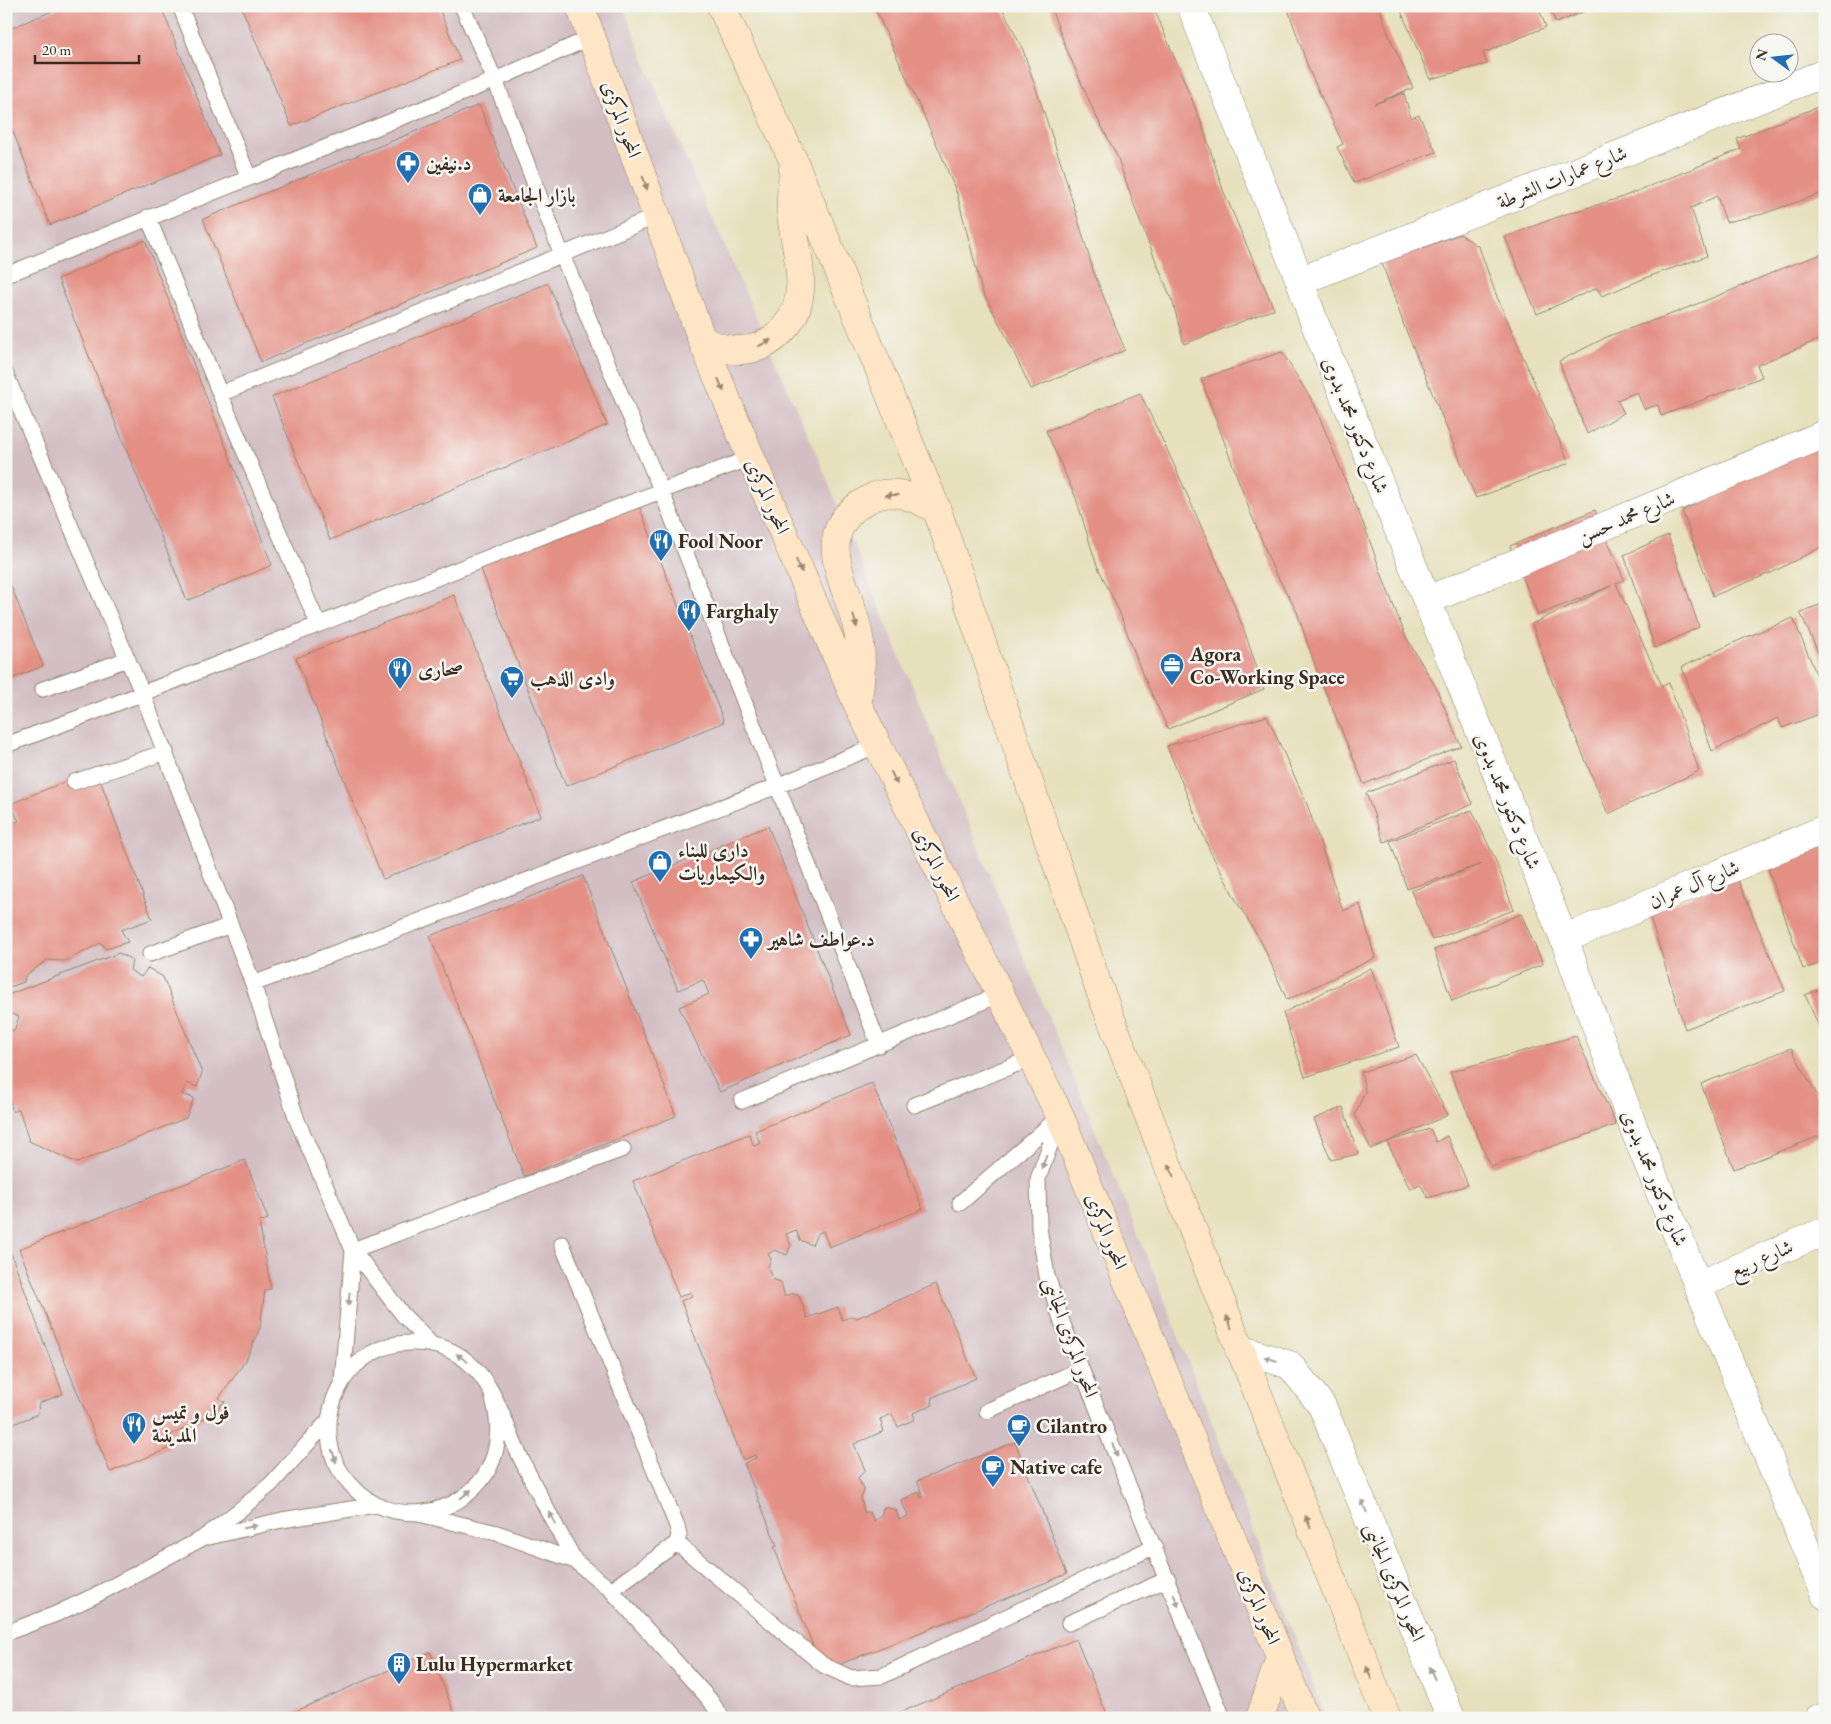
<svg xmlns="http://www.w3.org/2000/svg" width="1831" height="1724" viewBox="0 0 1831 1724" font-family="'EB Garamond',Amiri,serif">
<rect width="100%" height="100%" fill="#f6f6f2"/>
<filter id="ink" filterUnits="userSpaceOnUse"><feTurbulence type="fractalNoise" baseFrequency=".02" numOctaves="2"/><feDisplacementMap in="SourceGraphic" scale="10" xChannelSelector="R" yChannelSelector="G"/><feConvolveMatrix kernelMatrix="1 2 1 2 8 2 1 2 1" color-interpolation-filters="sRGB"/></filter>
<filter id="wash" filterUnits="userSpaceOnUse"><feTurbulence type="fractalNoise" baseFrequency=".0096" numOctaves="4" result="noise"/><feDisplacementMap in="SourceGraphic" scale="20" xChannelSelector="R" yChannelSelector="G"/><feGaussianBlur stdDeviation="1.12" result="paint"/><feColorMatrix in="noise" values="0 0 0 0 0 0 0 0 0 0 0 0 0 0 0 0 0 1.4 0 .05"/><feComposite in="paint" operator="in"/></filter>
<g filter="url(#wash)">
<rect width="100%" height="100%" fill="#e7e0bc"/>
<path fill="#d2bec3" d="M6,6H623L657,92L821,465L1158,1283L1326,1718H6Z"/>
<g id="blocks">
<path fill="#e48f84" d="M65,6H161L220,155L50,225L6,114V30Z
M241,6H438L460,60L291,126Z
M874,6H1001L1023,50L1061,163L1094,273L1125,350L1031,389L1006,336L982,291L957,194L941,154Z
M1050,6H1153L1202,124L1223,190L1274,309L1184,344L1173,303L1139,219L1117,156L1095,114L1066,48Z
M1287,6H1379L1389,36L1413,88L1374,104L1404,93L1411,118L1419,115L1436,152L1354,183L1337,147L1343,144L1309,70Z
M1399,6H1597L1556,23L1549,7L1540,12L1546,27L1483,53L1487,64L1430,79Z
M1825,104V192L1763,214L1726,222L1717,196L1691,208L1707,256L1653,275L1602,296L1597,288L1537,314L1505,237L1563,215L1620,198L1741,149L1737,139Z
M479,105L537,248L261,362L203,219Z
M1460,234L1479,247L1495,292L1569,463L1476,498L1405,328L1382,263Z
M145,240L272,565L187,601L58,279Z
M1825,253V337L1757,365L1762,377L1661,416L1658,405L1644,409L1637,392L1617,400L1624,413L1587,434L1559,361L1611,335L1669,315L1730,291L1788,266Z
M548,283L607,425L330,540L272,397Z
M1282,352L1314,404L1365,528L1387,589L1406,637L1435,686L1461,746L1364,784L1318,674L1297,612L1272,566L1248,506L1201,379Z
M1140,393L1171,458L1220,569L1244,630L1264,689L1168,729L1142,673L1119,611L1096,563L1076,498L1046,431Z
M1825,442V545L1773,572L1713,596L1682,511L1739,480Z
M637,501L724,722L566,786L479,564Z
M1595,510L1624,580L1616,583L1662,686L1669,683L1699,771L1608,814L1549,674L1532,624L1611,586L1538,615L1510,546Z
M1668,535L1699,627L1655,648L1624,555Z
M6,574L43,666L6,681Z
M454,595L541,816L383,879L296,658Z
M1825,603V668L1800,612Z
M1793,618L1825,695V712L1782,728L1778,718L1712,751L1682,667L1742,639Z
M1267,716L1307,804L1343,911L1360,904L1375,958L1287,1000L1262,943L1238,904L1210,851L1167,746Z
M1454,759L1473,804L1384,842L1366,793Z
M96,769L152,919L121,930L128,942L106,949L101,943L65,961L47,960L25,976L24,982L7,988L6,826L19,821L10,804Z
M1472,810L1495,859L1514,910L1432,940L1411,891L1482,864L1407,889L1390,841Z
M768,826L851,1035L720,1092L679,1007L709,994L703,980L678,990L633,882Z
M1825,843V962L1803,969L1768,868Z
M583,876L676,1116L524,1176L430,936Z
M1737,878L1785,991L1685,1029L1649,914Z
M1521,914L1543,964L1452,1001L1434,950Z
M119,953L132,960L130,970L141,977L148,968L163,977L202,1073L197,1087L187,1083L182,1094L194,1098L186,1118L77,1163L29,1141L19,1109L13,1112L6,1090V1028L14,1031L19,1017L6,1012V1006L10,994Z
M1371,968L1399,1047L1305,1077L1283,1013Z
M1825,987V1040L1805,995Z
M1576,1036L1616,1125L1491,1167L1450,1072Z
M1791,1048L1825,1109V1134L1734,1169L1701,1084Z
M1416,1055L1448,1115L1371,1149L1355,1115L1365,1091L1361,1072Z
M872,1083L923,1209L829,1247L823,1231L817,1234L812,1245L800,1240L796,1230L786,1234L791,1245L787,1255L775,1250L768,1254L771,1259L768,1267L772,1279L781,1282L785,1297L791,1293L799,1296L807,1318L838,1307L842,1320L853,1316L857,1318L936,1284L976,1378L931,1398L933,1405L913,1413L915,1419L898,1427L892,1414L880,1419L884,1431L854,1444L865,1470L858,1478L864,1491L861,1498L864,1512H869L874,1521L881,1516L883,1508L885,1507L896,1510L899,1520L908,1516L901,1500L919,1492L921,1498L924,1497L917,1481L1015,1442L1067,1574L823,1671L774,1547L777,1546L744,1463L756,1458L755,1455L743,1460L681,1301L692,1296L691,1292L679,1297L633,1181L749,1134L754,1146L760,1143L755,1131Z
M1343,1107L1358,1154L1331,1160L1314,1119Z
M1430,1129L1436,1142L1447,1136L1468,1185L1428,1198L1420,1184L1410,1189L1387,1142Z
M6,1133L10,1144L6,1145Z
M245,1160L268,1219L259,1222L271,1289L265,1290L260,1328L246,1360L219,1398L225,1402L207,1417L163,1439L170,1448L110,1472L19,1249Z
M9,1248L63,1394L39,1403L38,1414L6,1427V1249Z
M1076,1639L1108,1718H887Z
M430,1652L456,1718H280Z"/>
</g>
</g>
<g filter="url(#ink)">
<use href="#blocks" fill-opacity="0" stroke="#91856d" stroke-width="1"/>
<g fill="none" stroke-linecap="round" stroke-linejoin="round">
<defs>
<path id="lane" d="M180,6L249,178
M462,6L495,80L562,255L661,490L879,1045
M148,217L220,394L318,624
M6,275L495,80L592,37
M6,375L143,695L253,984L297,1120L353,1250L403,1315L431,1344
M220,394L657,216
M43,689L128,659
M6,745C256,653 501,548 751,458
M74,782L166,752
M150,954L231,925
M253,984L777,786L878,745
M742,1101L1001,994
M914,1105L1032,1058
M1060,1117L1038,1179L1039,1228L1047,1276L1062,1322L1223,1718
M960,1203L1059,1117
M562,1244L677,1526L679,1535L677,1543L611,1590
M353,1250L623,1149
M342,1381L353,1250
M492,1395C500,1421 501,1450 485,1475C457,1518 390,1527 354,1488C344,1478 336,1467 332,1453C326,1430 328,1409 339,1388C349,1366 373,1348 397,1344C422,1341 448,1345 468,1362C494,1384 504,1421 517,1450C535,1488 555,1525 575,1561
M987,1411L1081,1369
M423,1515L497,1533L575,1561L611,1590L710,1700L722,1718
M209,1537L282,1520L376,1505
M677,1543L823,1665L851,1678L882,1676L1155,1546
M1069,1623L1168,1579
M6,1633L56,1614L96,1595L203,1538L237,1512L271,1484L329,1420"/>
<path id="street" d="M1191,6L1300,281L1313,319L1564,939L1634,1129L1825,1595
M1300,281L1825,73
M1428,600L1825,434
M1564,939L1825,829
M1698,1285L1825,1231
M1239,1349L1290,1365L1322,1406L1451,1718
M1819,1718L1825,1716"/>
<path id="secondary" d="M580,6L702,340L751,458L857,703L1060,1116L1305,1718
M721,6L794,162L937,510L1097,983L1209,1271L1387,1718
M702,340C721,350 740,354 761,346C772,341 780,334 787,325C812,294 795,250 791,214C790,199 792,184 793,169
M858,700C861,676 863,651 857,627C846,580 809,531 869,499C892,486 917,498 937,510
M1260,1718L1280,1657"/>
</defs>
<use href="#lane" stroke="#91856d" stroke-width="17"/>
<use href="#street" stroke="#91856d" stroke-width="29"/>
<use href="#secondary" stroke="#91856d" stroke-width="29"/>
<use href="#lane" stroke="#fff" stroke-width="15"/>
<use href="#street" stroke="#fff" stroke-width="28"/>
<use href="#secondary" stroke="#fde5c5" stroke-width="28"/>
</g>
<defs><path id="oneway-solid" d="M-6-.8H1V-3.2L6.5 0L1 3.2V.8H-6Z" transform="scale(1.25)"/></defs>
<g fill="#9c8872">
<use href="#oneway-solid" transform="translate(645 183) rotate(71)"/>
<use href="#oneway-solid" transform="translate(765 343) rotate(-27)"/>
<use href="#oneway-solid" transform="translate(721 385) rotate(67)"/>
<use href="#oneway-solid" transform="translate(892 495) rotate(180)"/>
<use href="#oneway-solid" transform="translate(799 566) rotate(66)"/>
<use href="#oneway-solid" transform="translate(855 621) rotate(74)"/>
<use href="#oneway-solid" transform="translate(894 778) rotate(64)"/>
<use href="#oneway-solid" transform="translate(1171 1170) rotate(-111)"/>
<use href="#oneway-solid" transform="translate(1229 1322) rotate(-112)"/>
<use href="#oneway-solid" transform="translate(1308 1522) rotate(-112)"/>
<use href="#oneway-solid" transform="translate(1369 1673) rotate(-112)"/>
</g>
<g fill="#a79f9a">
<use href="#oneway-solid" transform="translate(1044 1162) rotate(110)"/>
<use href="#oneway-solid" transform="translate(349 1299) rotate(95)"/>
<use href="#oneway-solid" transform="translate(462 1358) rotate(-145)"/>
<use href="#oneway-solid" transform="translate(1271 1359) rotate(-162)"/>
<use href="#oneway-solid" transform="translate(1115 1450) rotate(68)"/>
<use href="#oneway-solid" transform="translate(334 1456) rotate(71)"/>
<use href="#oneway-solid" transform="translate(466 1494) rotate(-38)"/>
<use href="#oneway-solid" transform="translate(1364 1506) rotate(-113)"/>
<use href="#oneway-solid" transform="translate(552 1518) rotate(-118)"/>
<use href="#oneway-solid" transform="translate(250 1527) rotate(-12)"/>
<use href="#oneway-solid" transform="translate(1176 1600) rotate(68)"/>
<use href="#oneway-solid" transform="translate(1432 1673) rotate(-113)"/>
</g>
</g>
<defs>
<symbol id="pharmacy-pin" viewBox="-11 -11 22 30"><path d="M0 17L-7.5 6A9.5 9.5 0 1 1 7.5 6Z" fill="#1f6fb2" stroke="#f6f6f2"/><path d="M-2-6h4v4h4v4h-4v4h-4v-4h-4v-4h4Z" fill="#fff"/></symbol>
<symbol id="shop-pin" viewBox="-11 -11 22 30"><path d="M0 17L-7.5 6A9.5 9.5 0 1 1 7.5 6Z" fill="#1f6fb2" stroke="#f6f6f2"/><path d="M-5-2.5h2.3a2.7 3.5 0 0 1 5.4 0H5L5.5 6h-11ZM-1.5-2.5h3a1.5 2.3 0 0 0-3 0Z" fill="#fff"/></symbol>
<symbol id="restaurant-pin" viewBox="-11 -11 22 30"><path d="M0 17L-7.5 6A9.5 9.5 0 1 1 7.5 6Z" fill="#1f6fb2" stroke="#f6f6f2"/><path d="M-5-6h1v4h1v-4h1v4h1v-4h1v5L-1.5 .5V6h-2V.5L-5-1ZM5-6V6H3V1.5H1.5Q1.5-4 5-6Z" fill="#fff"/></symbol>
<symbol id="office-pin" viewBox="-11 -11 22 30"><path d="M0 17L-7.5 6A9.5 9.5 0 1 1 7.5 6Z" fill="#1f6fb2" stroke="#f6f6f2"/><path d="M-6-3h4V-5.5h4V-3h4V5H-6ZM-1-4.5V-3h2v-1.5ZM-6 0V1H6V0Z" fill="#fff"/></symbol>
<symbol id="supermarket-pin" viewBox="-11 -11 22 30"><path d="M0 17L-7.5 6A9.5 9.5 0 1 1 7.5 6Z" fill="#1f6fb2" stroke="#f6f6f2"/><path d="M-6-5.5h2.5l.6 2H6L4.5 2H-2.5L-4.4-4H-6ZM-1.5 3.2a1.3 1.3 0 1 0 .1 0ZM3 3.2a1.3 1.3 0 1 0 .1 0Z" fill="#fff"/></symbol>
<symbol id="cafe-pin" viewBox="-11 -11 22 30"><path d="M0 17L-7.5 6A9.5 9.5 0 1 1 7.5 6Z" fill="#1f6fb2" stroke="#f6f6f2"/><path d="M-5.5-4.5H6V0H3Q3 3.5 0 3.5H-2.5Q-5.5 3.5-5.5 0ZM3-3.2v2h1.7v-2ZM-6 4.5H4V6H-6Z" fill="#fff"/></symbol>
<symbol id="building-pin" viewBox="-11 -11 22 30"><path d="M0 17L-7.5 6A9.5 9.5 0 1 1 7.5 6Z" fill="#1f6fb2" stroke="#f6f6f2"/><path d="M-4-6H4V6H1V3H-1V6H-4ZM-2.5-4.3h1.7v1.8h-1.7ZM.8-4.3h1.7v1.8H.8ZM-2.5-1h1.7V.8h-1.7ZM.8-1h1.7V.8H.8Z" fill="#fff"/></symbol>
</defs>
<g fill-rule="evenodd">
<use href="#pharmacy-pin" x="394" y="149" width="28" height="38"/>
<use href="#shop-pin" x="466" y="181" width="28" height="38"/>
<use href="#restaurant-pin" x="647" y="527" width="28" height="38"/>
<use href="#restaurant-pin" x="675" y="597" width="28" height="38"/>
<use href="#office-pin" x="1158" y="651" width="28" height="38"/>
<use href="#restaurant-pin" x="386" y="655" width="28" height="38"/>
<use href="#supermarket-pin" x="498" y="664" width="28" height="38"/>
<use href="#shop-pin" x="646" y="848" width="28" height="38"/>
<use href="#pharmacy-pin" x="737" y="925" width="28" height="38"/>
<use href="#restaurant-pin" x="120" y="1410" width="28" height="38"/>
<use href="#cafe-pin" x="1005" y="1412" width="28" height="38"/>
<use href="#cafe-pin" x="979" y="1453" width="28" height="38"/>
<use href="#building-pin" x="385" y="1650" width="28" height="38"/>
</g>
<g text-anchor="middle" stroke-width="5" stroke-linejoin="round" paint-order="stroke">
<g font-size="20" fill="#3b2a1e" stroke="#f6f6f2">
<text transform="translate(622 119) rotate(70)" y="7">المحور المركزى</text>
<text transform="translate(1562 177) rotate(-22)" y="7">شارع عمارات الشرطة</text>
<text transform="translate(1356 425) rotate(68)" y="7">شارع دكتور محمد بدوى</text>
<text transform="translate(768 496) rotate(66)" y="7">المحور المركزى</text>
<text transform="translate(1626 517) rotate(-23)" y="7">شارع محمد حسن</text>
<text transform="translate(1508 801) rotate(68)" y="7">شارع دكتور محمد بدوى</text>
<text transform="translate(937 864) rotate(64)" y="7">المحور المركزى</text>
<text transform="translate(1694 884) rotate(-23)" y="7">شارع آل عمران</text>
<text transform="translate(1655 1178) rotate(68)" y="7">شارع دكتور محمد بدوى</text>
<text transform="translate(1107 1231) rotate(68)" y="7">المحور المركزى</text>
<text transform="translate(1761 1258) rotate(-23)" y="7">شارع ربيع</text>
<text transform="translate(1071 1337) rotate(70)" y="7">المحور المركزى الجانبى</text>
<text transform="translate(1395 1582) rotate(67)" y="7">المحور المركزى الجانبى</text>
<text transform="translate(1260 1606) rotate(68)" y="7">المحور المركزى</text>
</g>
<g font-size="20" font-weight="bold" fill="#3b2a1e" stroke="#f6f6f2" text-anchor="start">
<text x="426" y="170">د.نيفين</text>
<text x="498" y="202">بازار الجامعة</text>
<text x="678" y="548">Fool Noor</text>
<text x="706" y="618">Farghaly</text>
<text x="1190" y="661">Agora<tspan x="1190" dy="23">Co-Working Space</tspan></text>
<text x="418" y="676">صحارى</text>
<text x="530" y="685">وادى الذهب</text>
<text x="678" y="857">دارى للبناء<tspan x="678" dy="23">والكيماويات</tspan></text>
<text x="768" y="946">د.عواطف شاهير</text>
<text x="152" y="1419">فول و تميس<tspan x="152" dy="23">المدينىة</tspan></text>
<text x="1036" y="1433">Cilantro</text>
<text x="1010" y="1474">Native cafe</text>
<text x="416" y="1671">Lulu Hypermarket</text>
</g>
</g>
<rect width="1831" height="1724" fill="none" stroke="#f6f6f2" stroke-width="25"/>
<g transform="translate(1774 58) rotate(285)"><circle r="24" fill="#f6f6f2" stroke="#aba49d"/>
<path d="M0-4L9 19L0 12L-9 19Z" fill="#1f6fb2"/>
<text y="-8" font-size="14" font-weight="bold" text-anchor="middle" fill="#3b2a1e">N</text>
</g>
<path d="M35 55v8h104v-8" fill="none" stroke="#3b2a1e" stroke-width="2.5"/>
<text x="42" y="55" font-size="15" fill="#3b2a1e" stroke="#f6f6f2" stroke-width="4" paint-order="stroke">20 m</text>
</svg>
